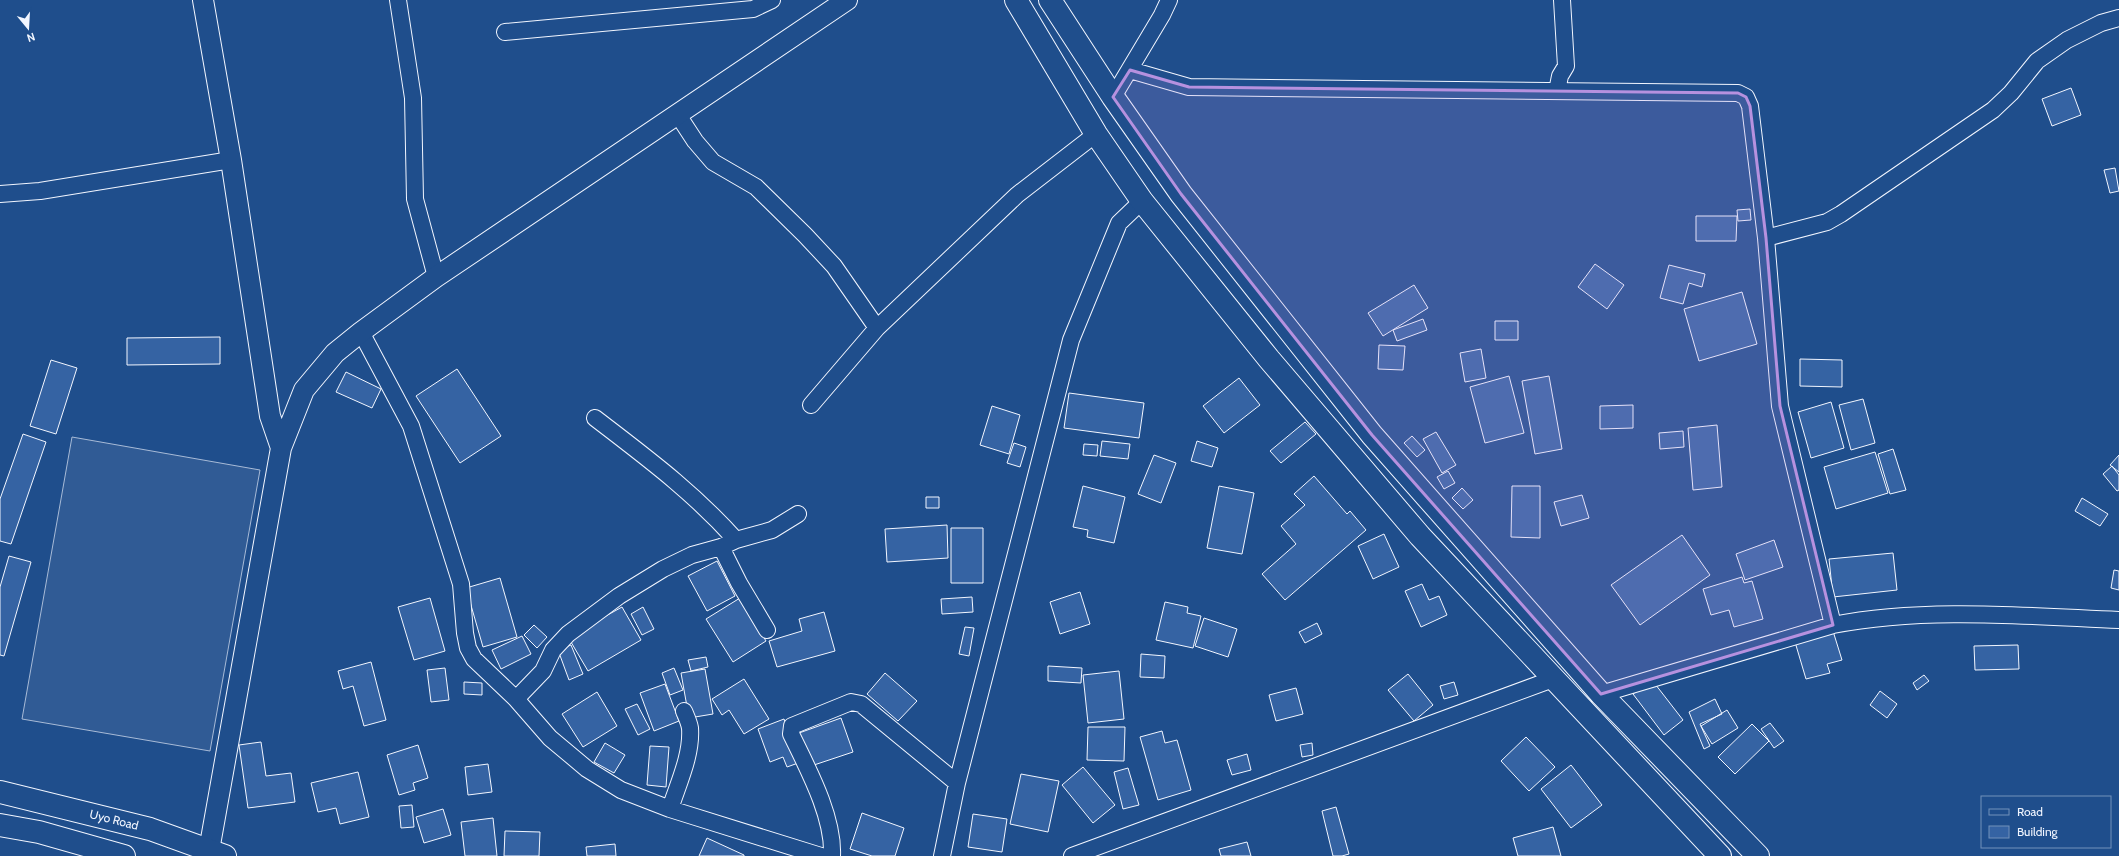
<svg xmlns="http://www.w3.org/2000/svg" width="2119" height="856" viewBox="0 0 2119 856" font-family="Cabin,sans-serif">
<rect width="100%" height="100%" fill="#1f4e8c"/>
<path fill="#305b95" stroke="#a8bbd7" d="M72,437L260,470L210,751L22,719Z"/>
<path fill="#3563a3" stroke="#f2f6ff" d="M2071,88L2081,115L2052,126L2042,99Z
M2115,168L2119,191L2110,193L2104,170Z
M1750,209L1751,220L1738,221L1737,210Z
M1696,216H1737L1736,241H1696Z
M1595,264L1624,285L1607,309L1578,287Z
M1669,265L1705,274L1702,287L1689,283L1683,304L1660,298Z
M1414,285L1428,308L1383,336L1368,313Z
M1742,292L1757,344L1699,361L1684,309Z
M1423,319L1427,330L1397,341L1393,330Z
M1495,321H1518V340H1495Z
M220,337V364L127,365V338Z
M1379,345L1405,346L1403,370L1378,369Z
M1481,349L1486,378L1465,382L1460,353Z
M1800,359L1842,360V387L1800,386Z
M51,360L77,368L56,434L30,426Z
M457,369L501,436L460,463L416,396Z
M346,372L381,389L372,408L336,392Z
M1509,376L1524,433L1485,443L1470,387Z
M1549,376L1562,449L1535,454L1522,381Z
M1239,378L1260,405L1224,433L1203,406Z
M1069,393L1144,403L1139,438L1064,428Z
M1863,399L1875,443L1851,450L1839,405Z
M1831,402L1844,448L1811,458L1798,412Z
M1633,405V428L1600,429V406Z
M992,406L1020,415L1009,454L980,445Z
M1305,422L1316,434L1281,463L1270,451Z
M1717,425L1722,487L1693,490L1688,428Z
M1683,431L1684,447L1660,449L1659,433Z
M1436,432L1456,465L1442,473L1423,439Z
M23,434L46,442L11,544L0,541V499Z
M1412,436L1425,450L1417,457L1404,443Z
M1102,441L1130,444L1128,459L1100,456Z
M1197,441L1218,448L1212,467L1191,461Z
M1014,443L1026,447L1020,467L1007,463Z
M1084,444L1098,445L1097,456L1083,455Z
M1893,449L1906,490L1890,494L1878,454Z
M1875,452L1888,493L1836,509L1824,467Z
M1154,455L1176,463L1161,503L1138,494Z
M2119,455V472L2110,465Z
M2112,466L2119,475V490L2117,491L2103,474Z
M1448,471L1455,483L1444,489L1437,477Z
M1314,476L1347,514L1350,511L1366,530L1285,600L1262,574L1296,544L1281,526L1305,505L1294,494Z
M1083,486L1125,497L1114,543L1087,537L1088,530L1073,527Z
M1219,486L1254,493L1242,554L1207,548Z
M1512,486H1540V538L1511,537Z
M1462,488L1473,500L1463,509L1452,498Z
M1582,495L1589,518L1561,526L1554,502Z
M926,497H939V508H926Z
M2082,498L2108,514L2100,526L2075,511Z
M947,525L948,558L887,562L885,529Z
M951,528H983V583H951Z
M1384,534L1399,567L1373,579L1358,546Z
M1682,535L1710,575L1640,625L1611,585Z
M1774,540L1783,567L1745,580L1736,554Z
M1893,553L1897,590L1833,597L1829,559Z
M9,556L31,562L4,656L0,655V587Z
M717,561L735,596L707,611L688,576Z
M2114,570L2119,571V590L2111,588Z
M1742,577L1744,583L1752,581L1763,619L1734,627L1729,610L1711,615L1703,589Z
M500,578L517,637L483,647L466,588Z
M1422,584L1429,600L1439,596L1447,615L1421,627L1405,591Z
M1080,592L1090,624L1060,634L1050,602Z
M972,597L973,612L942,614L941,599Z
M430,598L445,651L414,660L398,607Z
M740,598L766,641L733,662L706,619Z
M1165,602L1188,607L1187,613L1201,616L1193,648L1156,640Z
M622,607L641,640L588,671L568,637Z
M643,607L654,629L642,635L631,614Z
M824,612L835,651L777,667L769,641L802,631L799,619Z
M1204,618L1237,629L1228,657L1195,646Z
M1317,623L1322,634L1305,643L1299,632Z
M534,625L547,637L537,648L524,635Z
M965,627L974,628L969,656L959,654Z
M1833,631L1842,660L1827,664L1830,673L1806,679L1795,642Z
M522,636L531,654L501,669L492,650Z
M571,645L583,674L569,680L558,650Z
M2018,645L2019,669L1975,670L1974,646Z
M1141,654L1165,656L1164,678L1140,677Z
M706,657L708,667L691,671L688,660Z
M371,662L386,720L364,726L353,686L343,689L338,671Z
M1048,666L1082,668L1081,683L1048,681Z
M445,668L449,700L431,702L427,670Z
M674,668L683,690L670,695L662,673Z
M705,669L713,714L689,718L681,673Z
M1119,671L1124,719L1088,723L1083,675Z
M885,673L917,701L898,721L867,694Z
M1408,674L1433,705L1414,721L1388,690Z
M1924,675L1929,681L1917,690L1913,683Z
M744,679L769,719L744,734L729,710L722,715L712,699Z
M1652,680L1683,720L1664,735L1633,694Z
M464,682L482,683V695L464,694Z
M1454,682L1458,695L1444,699L1440,686Z
M665,684L679,721L654,731L640,693Z
M1296,688L1303,714L1276,721L1269,695Z
M1880,691L1897,704L1887,718L1870,705Z
M597,692L617,726L583,747L562,714Z
M1715,699L1722,714L1700,724L1710,746L1704,749L1689,712Z
M637,704L650,729L638,735L625,709Z
M1727,710L1738,728L1712,744L1701,726Z
M841,718L853,752L811,766L799,733Z
M784,719L801,762L787,767L783,757L770,762L758,729Z
M1770,723L1784,741L1774,748L1761,729Z
M1752,724L1769,741L1735,774L1718,757Z
M1088,727H1125L1124,761L1087,760Z
M1162,731L1165,743L1177,740L1191,790L1158,800L1140,737Z
M1526,737L1555,767L1529,791L1501,761Z
M261,742L266,776L291,773L295,802L248,808L239,745Z
M605,743L625,755L614,773L594,762Z
M1312,743L1313,755L1302,757L1300,745Z
M418,745L428,778L413,783L415,790L399,795L387,755Z
M650,746L669,747L666,787L647,785Z
M1247,754L1251,770L1232,775L1227,760Z
M488,764L492,792L468,795L465,767Z
M1571,765L1602,805L1571,828L1541,789Z
M1083,767L1115,805L1093,823L1062,785Z
M1128,768L1139,805L1123,809L1114,772Z
M358,772L369,817L340,824L336,808L318,812L311,783Z
M1021,774L1059,781L1048,832L1010,824Z
M412,805L414,827L401,828L399,806Z
M1336,807L1349,854L1342,856H1333L1322,811Z
M443,809L451,835L424,843L416,817Z
M862,813L904,828L895,856H872L850,849Z
M973,814L1007,819L1002,852L968,847Z
M493,818L497,856H465L461,822Z
M1553,827L1561,856H1518L1513,838Z
M505,831L540,832L539,856H504Z
M707,838L744,855V856H699Z
M1247,842L1251,856H1221L1219,849Z
M615,844L616,856H587L586,847Z"/>
<g fill="none" stroke-linecap="round" stroke-linejoin="round">
<defs>
<path id="minor" d="M398,0L413,98L415,199L436,277
M505,32L753,9L772,0
M1130,70L1189,87L1738,93L1746,97L1750,106L1766,238L1780,406L1833,625
M1557,91L1560,76L1566,66L1562,0
M1113,97L1162,15L1169,0
M678,115L695,141L713,162L756,187L805,235L834,266L877,328
M0,194L40,191L231,160
M1766,238L1827,222L1841,214L1993,110L2011,93L2037,61L2067,40L2101,23L2119,18
M361,332L411,426L461,584L465,633L468,648L474,659L516,699L550,738L587,769L621,790L670,809L821,856
M811,405L877,328L1017,195L1096,134
M595,418C647,458 692,491 736,540
M721,547L739,583L767,630
M1601,694L1833,625C1924,607 2026,616 2119,620
M516,699L543,671L553,650L568,634L619,596L663,569L692,555L721,547L736,540L772,530L798,514
M670,809C678,784 692,755 690,728C689,722 686,716 684,711
M832,856C834,817 808,769 791,734L792,726L851,702L861,704L957,783
M942,856L957,783L1071,340L1119,223L1142,201
M1072,856L1553,679"/>
<path id="tertiary" d="M203,0L231,160L270,416L281,448
M208,856L281,448L304,390L335,353L361,332L436,277L847,0"/>
<path id="trunk" d="M1016,0L1096,134L1142,201L1269,359L1420,536L1720,856
M1050,0L1113,97L1181,194L1372,435L1601,694L1758,856
M0,792L150,829L225,856
M0,825L39,832L124,856"/>
</defs>
<use href="#minor" stroke="#f2f6ff" stroke-width="18"/>
<use href="#tertiary" stroke="#f2f6ff" stroke-width="22"/>
<use href="#trunk" stroke="#f2f6ff" stroke-width="24"/>
<use href="#minor" stroke="#1f4e8c" stroke-width="16"/>
<use href="#tertiary" stroke="#1f4e8c" stroke-width="20"/>
<use href="#trunk" stroke="#1f4e8c" stroke-width="22"/>
</g>
<path fill="#b691df" fill-opacity="0.2" stroke="#b691df" stroke-width="3" stroke-linejoin="round" d="M1130,70L1189,87L1738,93L1746,97L1750,106L1766,238L1780,406L1833,625L1601,694L1372,435L1181,194L1113,97Z"/>
<g text-anchor="middle" stroke-width="3" stroke-linejoin="round" paint-order="stroke">
<g font-size="12" fill="#f2f6ff" stroke="#1f4e8c">
<text transform="translate(114 820) rotate(14)" y="4">Uyo Road</text>
</g>
</g>
<rect x="1981" y="796" width="130" height="52" fill="#1f4e8c" stroke="#7391ba"/>
<rect x="1989" y="809" width="20" height="6" fill="#1f4e8c" stroke="#7391ba"/>
<text x="2017" y="816" font-size="12" fill="#f2f6ff">Road</text>
<rect x="1989" y="826" width="20" height="12" fill="#3563a3" stroke="#7391ba"/>
<text x="2017" y="836" font-size="12" fill="#f2f6ff">Building</text>
<g transform="translate(28 28) rotate(162)" stroke="#1f4e8c" stroke-width="3" paint-order="stroke">
<path d="M0-3L7 15L0 10L-7 15Z" fill="#f2f6ff"/>
<text y="-6" font-size="11" font-weight="bold" text-anchor="middle" fill="#f2f6ff">N</text>
</g>
</svg>
